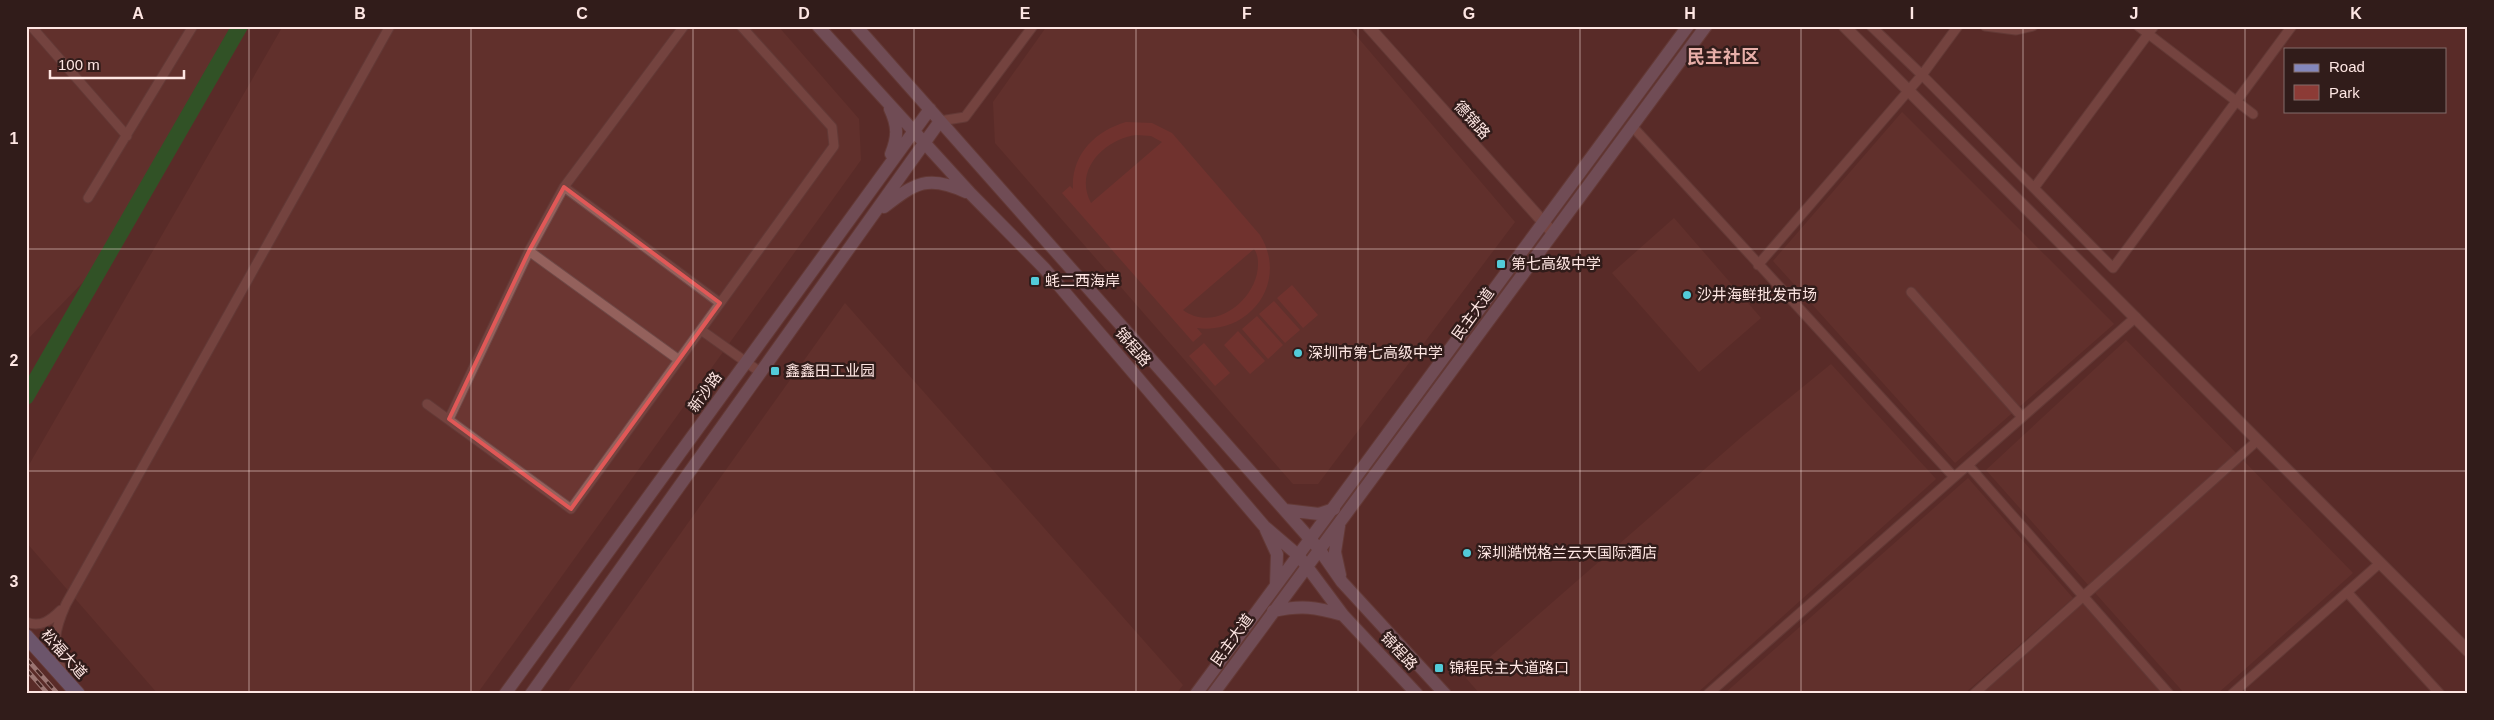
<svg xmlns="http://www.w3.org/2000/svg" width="2494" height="720" viewBox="0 0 2494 720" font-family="Helvetica,'Noto Sans SC',sans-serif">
<rect width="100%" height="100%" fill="#5a2c28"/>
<path fill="#6b3632" d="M26,26H231L86,279L26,341Z
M283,26H778L859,119L861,160L477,694H158L26,542V470Z
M1047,26H1348L1515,222L1318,484H1293L995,143L993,102Z
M1902,112L2114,324L1955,463L1773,261Z
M1674,218L1761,318L1699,372L1612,273Z
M845,303L1183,685L1176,694H566Z
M2126,340L2353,573L2217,694H2185L1986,470Z
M1831,364L1936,479L1696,694H1480L1466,678L1745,434Z
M1968,478L2073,598L1964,694H1724Z
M2083,602L2165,694H1980Z"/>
<path fill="#8c3b36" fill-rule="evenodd" d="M1126,122L1152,123L1172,133L1260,235C1289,282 1250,335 1197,328L1202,334L1193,342L1062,193L1070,186L1073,189C1071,155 1095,131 1126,122ZM1136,135L1151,136L1162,142L1091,203C1073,170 1105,139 1136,135ZM1254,249C1257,253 1258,258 1258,263C1259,298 1215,334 1183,310Z
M1292,285L1318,315L1303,328L1277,298Z
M1274,301L1300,330L1285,343L1259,314Z
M1257,316L1283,345L1268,359L1242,329Z
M1238,331L1265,361L1250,374L1224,345Z
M1204,343L1230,373L1215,386L1189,356Z"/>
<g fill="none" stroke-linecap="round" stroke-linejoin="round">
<path stroke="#018125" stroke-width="16" d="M26,397L240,26"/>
<defs>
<path id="minor" d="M31,26L127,136
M1871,26L1922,75L2113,268L2292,26
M1985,26L2016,30L2033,26
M2138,26L2253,114
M940,121L965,117L1033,26
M1632,126L1954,477
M564,187L720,303
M2034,188L2154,26
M88,198L193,26
M529,251L679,360
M1758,265L1922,75L1958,26
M1911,292L2022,417
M701,330L760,372
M427,404L571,509L834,146L832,127L741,26
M449,419L529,251L564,187L684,26
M1968,465L2169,694
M2347,592L2440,694
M26,622C41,628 51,620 61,610
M63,673C51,645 54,631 66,604L390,26
M1708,694L2136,317
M1974,694L2258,440
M2232,694L2380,563"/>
<path id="tertiary" d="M1368,26L1553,233
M1844,26L2468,651"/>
<path id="secondary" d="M818,26L971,194L1044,268L1264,526L1299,556L1343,615L1417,694
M856,26L1319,549L1342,582L1445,694
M890,109C898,126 898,137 891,154
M884,207C915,183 928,174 966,192
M1285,510L1319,514L1334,509
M1339,526L1335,552L1340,575
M1266,530L1277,554L1276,585
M1273,611C1302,605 1315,607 1343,615
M505,694L930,109
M531,694L940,121
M1196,694L1688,26
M1213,694L1706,26"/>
<path id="primary" d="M26,636L78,694"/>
</defs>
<use href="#minor" stroke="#6f4947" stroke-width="11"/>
<use href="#tertiary" stroke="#6f4947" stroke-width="13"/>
<use href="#secondary" stroke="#6f4947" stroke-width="14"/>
<use href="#primary" stroke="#6f4947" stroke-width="16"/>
<use href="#minor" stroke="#94615c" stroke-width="9"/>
<use href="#tertiary" stroke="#94615c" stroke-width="11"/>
<use href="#secondary" stroke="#8c748c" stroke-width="12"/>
<use href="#primary" stroke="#8487bc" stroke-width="14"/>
<defs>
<path id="rail" d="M26,658L58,694
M26,669L48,694"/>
</defs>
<use href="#rail" stroke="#eacfcc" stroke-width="4.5"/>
<use href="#rail" stroke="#311c1a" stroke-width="2.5" stroke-dasharray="8" stroke-linecap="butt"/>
</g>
<path d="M0 0H2494V720H0ZM564,187L720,303L571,509L449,419L529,251Z" fill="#5a2c28" fill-opacity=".55" fill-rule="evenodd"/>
<path fill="none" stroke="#e05857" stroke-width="4" stroke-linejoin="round" d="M564,187L720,303L571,509L449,419L529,251Z"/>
<path fill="none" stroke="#fee6e3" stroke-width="1" stroke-opacity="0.55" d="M249,26V694M471,26V694M693,26V694M914,26V694M1136,26V694M1358,26V694M1580,26V694M1801,26V694M2023,26V694M2245,26V694M26,249H2468M26,471H2468"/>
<g fill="#52cbd9" stroke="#311c1a" stroke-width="2">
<rect x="1496" y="259" width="10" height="10" rx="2.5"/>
<rect x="1030" y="276" width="10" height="10" rx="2.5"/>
<circle cx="1687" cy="295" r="5"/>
<circle cx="1298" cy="353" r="5"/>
<rect x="770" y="366" width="10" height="10" rx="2.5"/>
<circle cx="1467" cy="553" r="5"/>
<rect x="1434" y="663" width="10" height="10" rx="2.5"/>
</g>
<g text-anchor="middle" stroke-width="5" stroke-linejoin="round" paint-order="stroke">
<g font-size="15" fill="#fee6e3" stroke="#311c1a">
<text transform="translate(1472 120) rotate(48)" y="5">德锦路</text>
<text transform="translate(1473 314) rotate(-54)" y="5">民主大道</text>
<text transform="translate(1133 347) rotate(49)" y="5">锦程路</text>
<text transform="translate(705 392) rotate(-54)" y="5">新沙路</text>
<text transform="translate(1232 640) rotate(-54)" y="5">民主大道</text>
<text transform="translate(1399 651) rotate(47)" y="5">锦程路</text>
<text transform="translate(64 654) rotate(48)" y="5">松福大道</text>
</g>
<g font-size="15" fill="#fee6e3" stroke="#311c1a" text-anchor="start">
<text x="1511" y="269">第七高级中学</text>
<text x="1045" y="286">蚝二西海岸</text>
<text x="1697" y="300">沙井海鲜批发市场</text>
<text x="1308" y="358">深圳市第七高级中学</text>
<text x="785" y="376">鑫鑫田工业园</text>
<text x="1477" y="558">深圳澔悦格兰云天国际酒店</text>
<text x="1449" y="673">锦程民主大道路口</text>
</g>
<g font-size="18" font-weight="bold" fill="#e8afa9" stroke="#311c1a">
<text x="1723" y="63">民主社区</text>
</g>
</g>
<rect width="2494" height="720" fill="none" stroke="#311c1a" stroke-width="55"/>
<rect x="2284" y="48" width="162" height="65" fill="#311c1a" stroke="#836d6a"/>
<rect x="2294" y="64" width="25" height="8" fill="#8487bc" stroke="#836d6a"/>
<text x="2329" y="72" font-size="15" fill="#fee6e3">Road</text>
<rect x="2294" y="85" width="25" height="15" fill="#8c3b36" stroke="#836d6a"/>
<text x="2329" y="98" font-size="15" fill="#fee6e3">Park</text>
<path d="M50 70v8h134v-8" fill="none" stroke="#fee6e3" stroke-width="2.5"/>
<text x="58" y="70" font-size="15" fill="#fee6e3" stroke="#311c1a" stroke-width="4" paint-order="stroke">100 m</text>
<rect x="28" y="28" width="2438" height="664" fill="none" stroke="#fee6e3" stroke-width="2"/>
<g font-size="16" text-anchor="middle" font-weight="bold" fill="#fee6e3">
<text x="138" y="19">A</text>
<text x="360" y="19">B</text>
<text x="582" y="19">C</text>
<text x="804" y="19">D</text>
<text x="1025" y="19">E</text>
<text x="1247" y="19">F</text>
<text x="1469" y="19">G</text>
<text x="1690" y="19">H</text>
<text x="1912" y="19">I</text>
<text x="2134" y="19">J</text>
<text x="2356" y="19">K</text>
<text x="14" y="144">1</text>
<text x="14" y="366">2</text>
<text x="14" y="587">3</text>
</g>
</svg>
